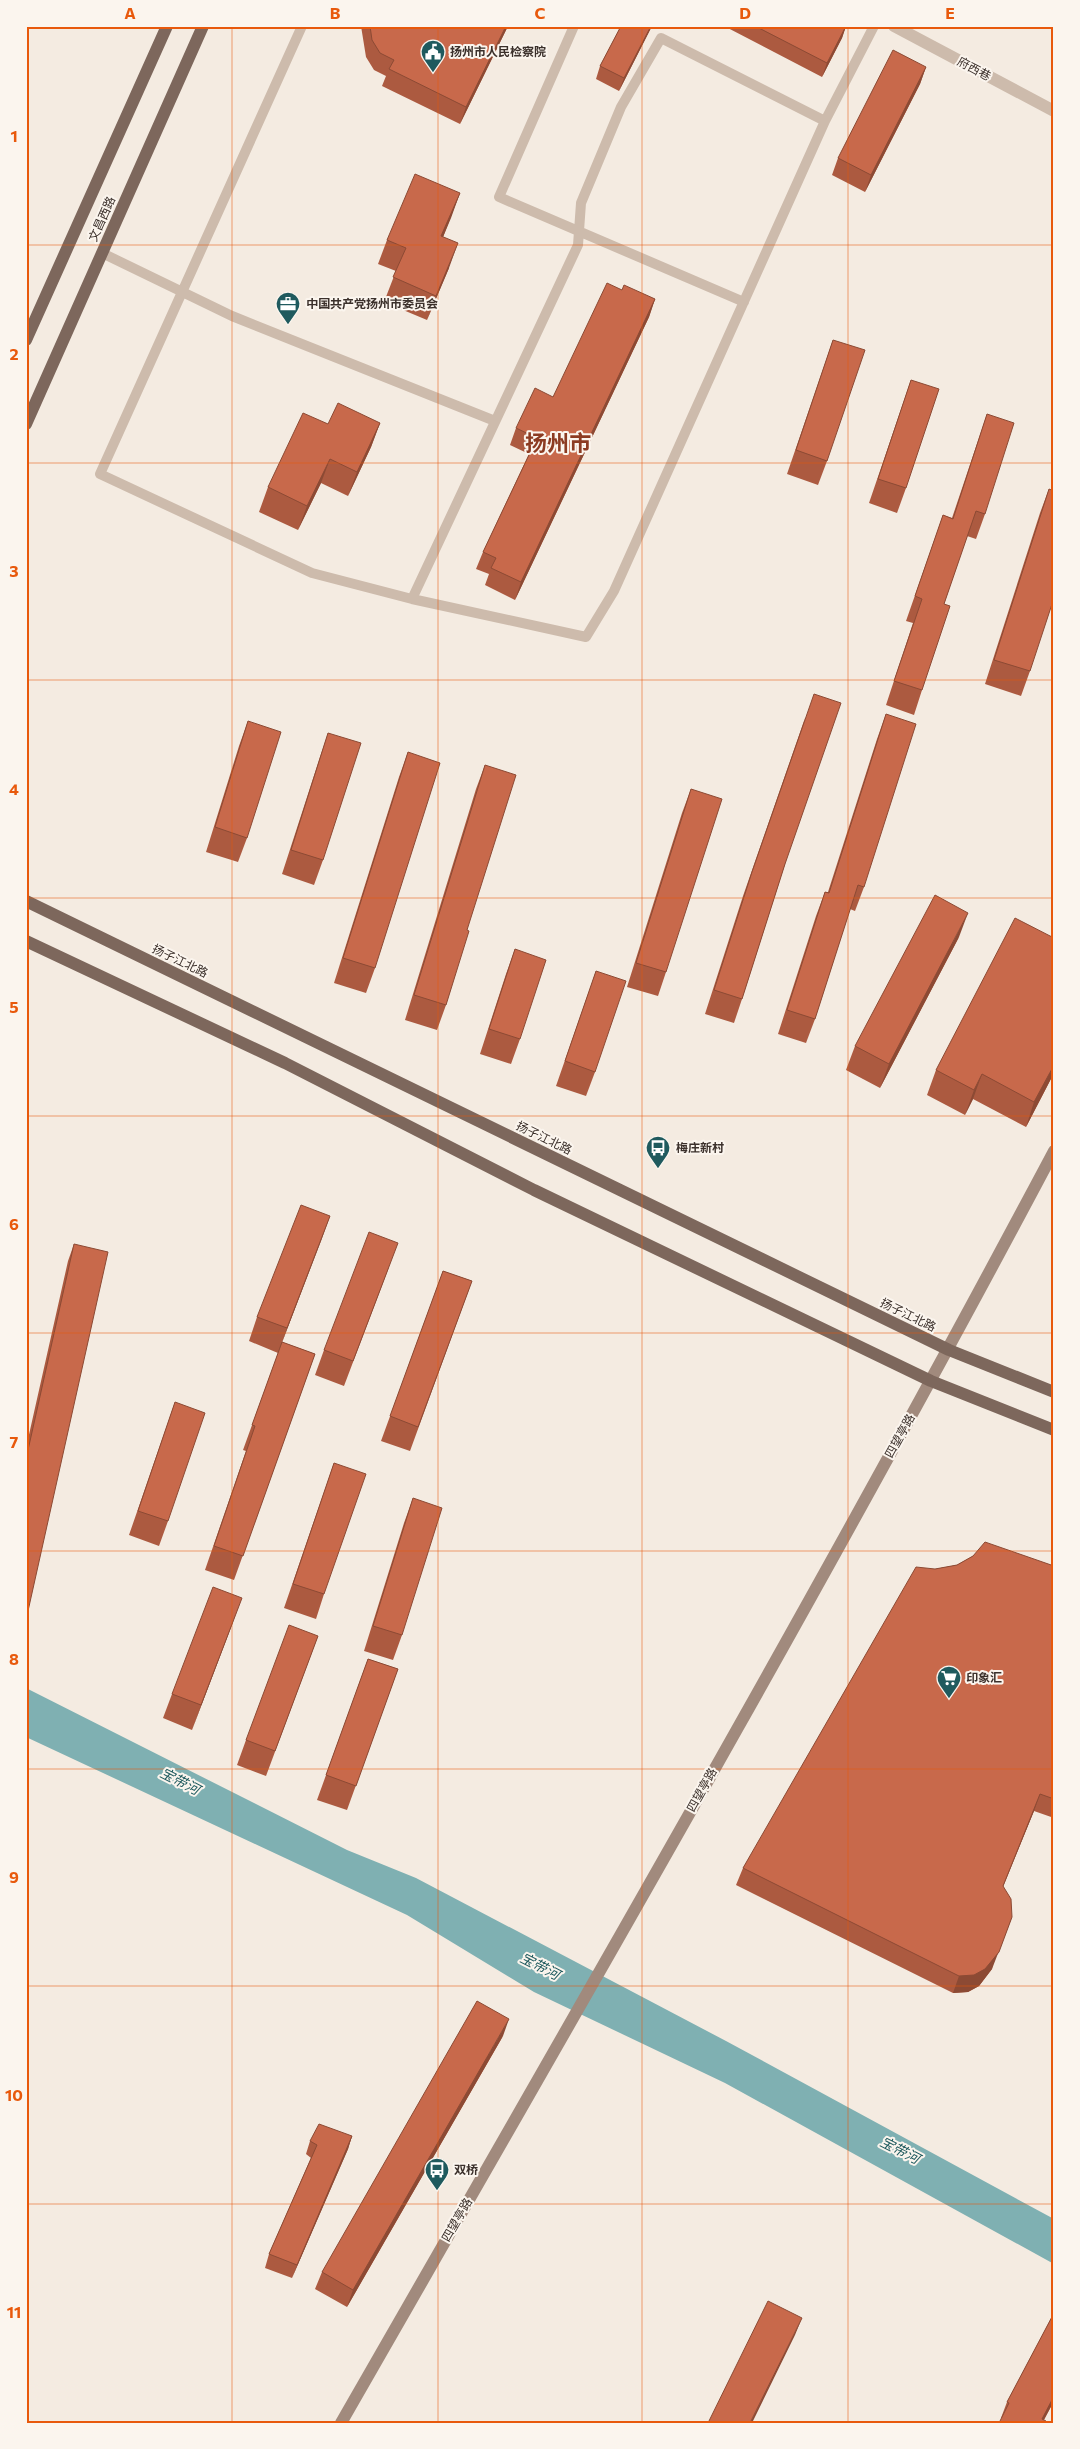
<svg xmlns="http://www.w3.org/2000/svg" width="1080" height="2449" viewBox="0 0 1080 2449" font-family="Commissioner,'Noto Sans SC',sans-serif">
<rect width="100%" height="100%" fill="#f4ebe1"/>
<path fill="#7fb0b2" d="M26,1688L347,1850L416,1878L726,2041L1054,2219V2264L725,2083L534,1992L407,1915L26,1737Z"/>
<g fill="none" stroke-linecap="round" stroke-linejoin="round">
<path stroke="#cdbbac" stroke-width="10" d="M302,26L100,474L312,573L412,599L586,637L614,591L825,121L874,26
M574,26L499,197L744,302
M102,253L232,316L495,421
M412,599L578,245L581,203L621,107L661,38L825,121"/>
<path stroke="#cdbbac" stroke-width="12" d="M894,26L1054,111"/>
<path stroke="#a18a7d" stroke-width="12" d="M341,2423C583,2001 826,1581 1054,1151"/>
<path stroke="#7d675c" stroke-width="12" d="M26,340L167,26
M26,424L203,26
M26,901L949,1350L1054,1392
M26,941L285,1063L534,1190L931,1381L1054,1430"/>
</g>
<path fill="#ac5a40" d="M361,26H508L460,124L382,86L386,76L374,70L366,57Z
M621,26H652L619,91L596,79L600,66Z
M724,26H846L842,38L822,77Z
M926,67L920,84L865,192L832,175L838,158Z
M460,193L443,237L449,268L427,320L384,302L396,271L378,264L387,240Z
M622,290L655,299L649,317L515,600L485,585L489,574L476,569L483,552L529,454L510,445L516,428L553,397Z
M833,340L827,461L818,485L787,474Z
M911,380L906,488L897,513L869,503Z
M987,414L985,514L976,539L967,536L944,604L922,690L914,715L886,705L913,623L906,621L943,515L952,518Z
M380,423L371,447L348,496L321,483L298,530L259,512L268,487L328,424Z
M1049,489L1030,671L1021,696L985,684L1040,513Z
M886,714L864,887L855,911L850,909L815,1019L806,1043L778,1034L816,916L825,892H828L877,739Z
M805,718L785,864L742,999L734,1023L705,1014L743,896Z
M248,721L247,838L238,862L206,852L239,746Z
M328,733L323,860L314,885L282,874L320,757Z
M408,752L375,968L366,993L334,983L399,777Z
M485,765L467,930L446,1005L437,1030L405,1020L476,789Z
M691,789L666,972L658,996L627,987L682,813Z
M959,937L880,1088L846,1070L855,1046Z
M515,949L520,1039L511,1064L480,1054L506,974Z
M596,971L595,1072L586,1096L556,1086Z
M936,1070L1054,1073L1026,1127L973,1099L965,1115L927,1095Z
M330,1216L278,1353L249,1341L257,1317Z
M74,1244L26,1620V1448L68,1261Z
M389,1267L344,1386L315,1375L324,1350Z
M443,1271L472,1281L410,1451L381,1441Z
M282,1342L315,1354L234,1580L205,1570L246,1451L243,1450Z
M175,1402L168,1521L159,1546L129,1535Z
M334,1463L324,1594L316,1619L284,1608Z
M413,1498L402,1635L393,1660L364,1651L404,1523Z
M973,1556L1054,1566V1818L1034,1811L1003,1887L992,1969L979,1986L968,1992L953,1993L736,1885L743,1868L935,1569L957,1565Z
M233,1622L192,1730L163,1718L172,1694Z
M318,1636L266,1776L237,1765L246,1740Z
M368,1659L398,1669L347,1810L317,1800Z
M503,2036L347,2307L315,2289L322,2272Z
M352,2136L348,2149L292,2278L265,2268L269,2254L311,2158L306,2154L310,2141Z
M1054,2313V2401L1044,2420L1001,2418L1007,2402Z"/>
<path fill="#8c4a34" d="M506,26H508L460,124L466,107Z
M651,26H652L619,91L624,78Z
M846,26L842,38L822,77L827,63Z
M926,67L920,84L865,192L871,175Z
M460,193L451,218L433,261L441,236Z
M458,243L449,268L427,320L436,296Z
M655,299L649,317L515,600L521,582Z
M380,423L371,447L348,496L357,472Z
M330,459L321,483L298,530L307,506Z
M968,913L959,937L880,1088L889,1064Z
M1054,1065V1073L1026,1127L1034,1102Z
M982,1074L973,1099L965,1115L974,1090Z
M330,1216L321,1241L278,1353L287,1328Z
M242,1598L233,1622L192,1730L201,1705Z
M1040,1794L1034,1811L996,1903L1003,1886Z
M1012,1917L992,1969L979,1986L968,1992L953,1993L959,1976Z
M509,2019L503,2036L347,2307L353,2290Z
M352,2136L348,2149L292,2278L297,2265Z
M802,2318L795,2335L752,2423H750Z
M1054,2396V2401L1042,2423V2419Z"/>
<path fill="#c8694b" stroke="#8c4a34" d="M370,26H506L466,107L389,69L394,60L380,53L372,40Z
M621,26H651L624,78L600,66Z
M755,26H846L827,63Z
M893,50L926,67L871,175L838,158Z
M415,174L460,193L441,236L458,243L436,296L393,277L406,248L387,240Z
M607,283L622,290L624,285L655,299L521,582L491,568L496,558L483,552L537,438L516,428L535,388L553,397Z
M833,340L865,350L827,461L796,450Z
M911,380L939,389L906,488L878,479Z
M338,403L380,423L357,472L330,459L307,506L268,487L303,413L328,424Z
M987,414L1014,423L985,514L976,511L944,604L950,606L922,690L894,681L922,599L915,596L943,515L953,519Z
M1049,489L1054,491V598L1030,671L994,660Z
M814,694L841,703L785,864L742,999L714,990L752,872Z
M886,714L916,724L864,887L858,885L815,1019L787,1010L825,892L829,893Z
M248,721L281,732L247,838L215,827Z
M328,733L361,743L323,860L291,850Z
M408,752L440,763L375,968L343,958Z
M485,765L516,775L467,930L469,931L446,1005L414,995Z
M691,789L722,799L666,972L636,963Z
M935,895L968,913L889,1064L855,1046Z
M1015,918L1054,938V1065L1034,1102L982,1074L974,1090L936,1070Z
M515,949L546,960L520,1039L489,1029Z
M596,971L626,981L595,1072L565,1061Z
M301,1205L330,1216L287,1328L257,1317Z
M369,1232L398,1243L353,1361L324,1350Z
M74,1244L108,1252L26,1620V1459Z
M443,1271L472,1281L418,1427L390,1416Z
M282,1342L315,1354L243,1556L214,1546L255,1426L252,1425Z
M175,1402L205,1413L168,1521L138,1511Z
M334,1463L366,1474L324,1594L293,1584Z
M413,1498L442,1508L402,1635L373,1626Z
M985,1542L1054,1566V1799L1040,1794L1003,1886L1011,1899L1012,1917L999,1952L985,1969L974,1975L959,1976L743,1868L916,1567L935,1569L957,1565L973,1556Z
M213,1587L242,1598L201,1705L172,1694Z
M289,1625L318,1636L275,1751L246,1740Z
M368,1659L398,1669L356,1786L326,1775Z
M477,2001L509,2019L353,2290L322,2272Z
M319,2124L352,2136L297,2265L269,2254L317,2145L310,2141Z
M768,2301L802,2318L750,2423H708Z
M1054,2313V2396L1042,2419L1046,2421L1045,2423H999L1009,2403L1007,2402Z"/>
<path fill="none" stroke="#e8590c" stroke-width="1" stroke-opacity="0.55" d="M232,26V2423M438,26V2423M642,26V2423M848,26V2423M26,245H1054M26,463H1054M26,680H1054M26,898H1054M26,1116H1054M26,1333H1054M26,1551H1054M26,1769H1054M26,1986H1054M26,2204H1054"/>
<defs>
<symbol id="civic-pin" viewBox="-11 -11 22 30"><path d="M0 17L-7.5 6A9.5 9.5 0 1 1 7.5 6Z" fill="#1f5a5e" stroke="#fbf5ee"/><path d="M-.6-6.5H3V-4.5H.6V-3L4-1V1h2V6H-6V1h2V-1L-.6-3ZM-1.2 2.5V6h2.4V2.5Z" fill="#fff"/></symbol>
<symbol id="office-pin" viewBox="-11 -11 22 30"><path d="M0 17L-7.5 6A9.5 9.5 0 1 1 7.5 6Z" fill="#1f5a5e" stroke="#fbf5ee"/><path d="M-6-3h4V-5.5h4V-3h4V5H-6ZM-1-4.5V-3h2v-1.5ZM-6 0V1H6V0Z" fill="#fff"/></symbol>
<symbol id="bus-pin" viewBox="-11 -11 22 30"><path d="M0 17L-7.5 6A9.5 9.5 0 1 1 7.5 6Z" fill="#1f5a5e" stroke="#fbf5ee"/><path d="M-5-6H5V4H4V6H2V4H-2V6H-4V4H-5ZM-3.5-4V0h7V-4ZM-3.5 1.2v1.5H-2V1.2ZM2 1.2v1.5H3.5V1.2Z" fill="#fff"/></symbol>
<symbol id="supermarket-pin" viewBox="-11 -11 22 30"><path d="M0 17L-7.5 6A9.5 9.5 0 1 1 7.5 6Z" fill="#1f5a5e" stroke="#fbf5ee"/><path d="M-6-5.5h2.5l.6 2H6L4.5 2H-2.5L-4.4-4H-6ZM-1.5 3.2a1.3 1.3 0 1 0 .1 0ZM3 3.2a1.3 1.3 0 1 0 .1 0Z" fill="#fff"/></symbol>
</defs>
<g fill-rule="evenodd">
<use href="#civic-pin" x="419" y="38" width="28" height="38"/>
<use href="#office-pin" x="274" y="290" width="28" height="38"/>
<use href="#bus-pin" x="644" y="1134" width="28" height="38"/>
<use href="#supermarket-pin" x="935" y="1664" width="28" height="38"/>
<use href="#bus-pin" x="423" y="2156" width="28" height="38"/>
</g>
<g text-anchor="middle" stroke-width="4" stroke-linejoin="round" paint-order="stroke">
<g font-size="12" font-weight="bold" fill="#3b302b" stroke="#fbf5ee" text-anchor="start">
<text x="450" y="56">扬州市人民检察院</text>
<text x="306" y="308">中国共产党扬州市委员会</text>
<text x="676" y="1152">梅庄新村</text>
<text x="966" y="1682">印象汇</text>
<text x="454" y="2174">双桥</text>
</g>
<g font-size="12" fill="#3b302b" stroke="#fbf5ee">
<text transform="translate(974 69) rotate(28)" y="4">府西巷</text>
<text transform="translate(102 219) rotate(-66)" y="4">文昌西路</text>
<text transform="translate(180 961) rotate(26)" y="4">扬子江北路</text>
<text transform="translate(544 1138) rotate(26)" y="4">扬子江北路</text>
<text transform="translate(908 1315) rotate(26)" y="4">扬子江北路</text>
<text transform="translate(900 1436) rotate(-61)" y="4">四望亭路</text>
<text transform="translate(702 1790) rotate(-61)" y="4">四望亭路</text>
<text transform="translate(457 2220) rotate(-60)" y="4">四望亭路</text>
</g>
<g font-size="14" font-style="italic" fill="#1f5a5e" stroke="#fbf5ee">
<text transform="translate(180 1781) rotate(27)" y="5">宝带河</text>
<text transform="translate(540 1966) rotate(27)" y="5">宝带河</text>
<text transform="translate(900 2150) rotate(27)" y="5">宝带河</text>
</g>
<g font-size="22" font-weight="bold" fill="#8c3b22" stroke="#fbf5ee">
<text x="558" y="451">扬州市</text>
</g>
</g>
<rect width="1080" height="2449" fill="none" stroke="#fbf5ee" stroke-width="55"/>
<rect x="28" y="28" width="1024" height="2394" fill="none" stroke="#e8590c" stroke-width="2"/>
<g font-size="16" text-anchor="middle" font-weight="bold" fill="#e8590c">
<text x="130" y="19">A</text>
<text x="335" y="19">B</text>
<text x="540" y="19">C</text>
<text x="745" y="19">D</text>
<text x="950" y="19">E</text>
<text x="14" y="142">1</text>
<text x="14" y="360">2</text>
<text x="14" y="577">3</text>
<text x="14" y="795">4</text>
<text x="14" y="1013">5</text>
<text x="14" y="1230">6</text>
<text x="14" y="1448">7</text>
<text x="14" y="1665">8</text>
<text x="14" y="1883">9</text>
<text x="14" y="2101">10</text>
<text x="14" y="2318">11</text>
</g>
</svg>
